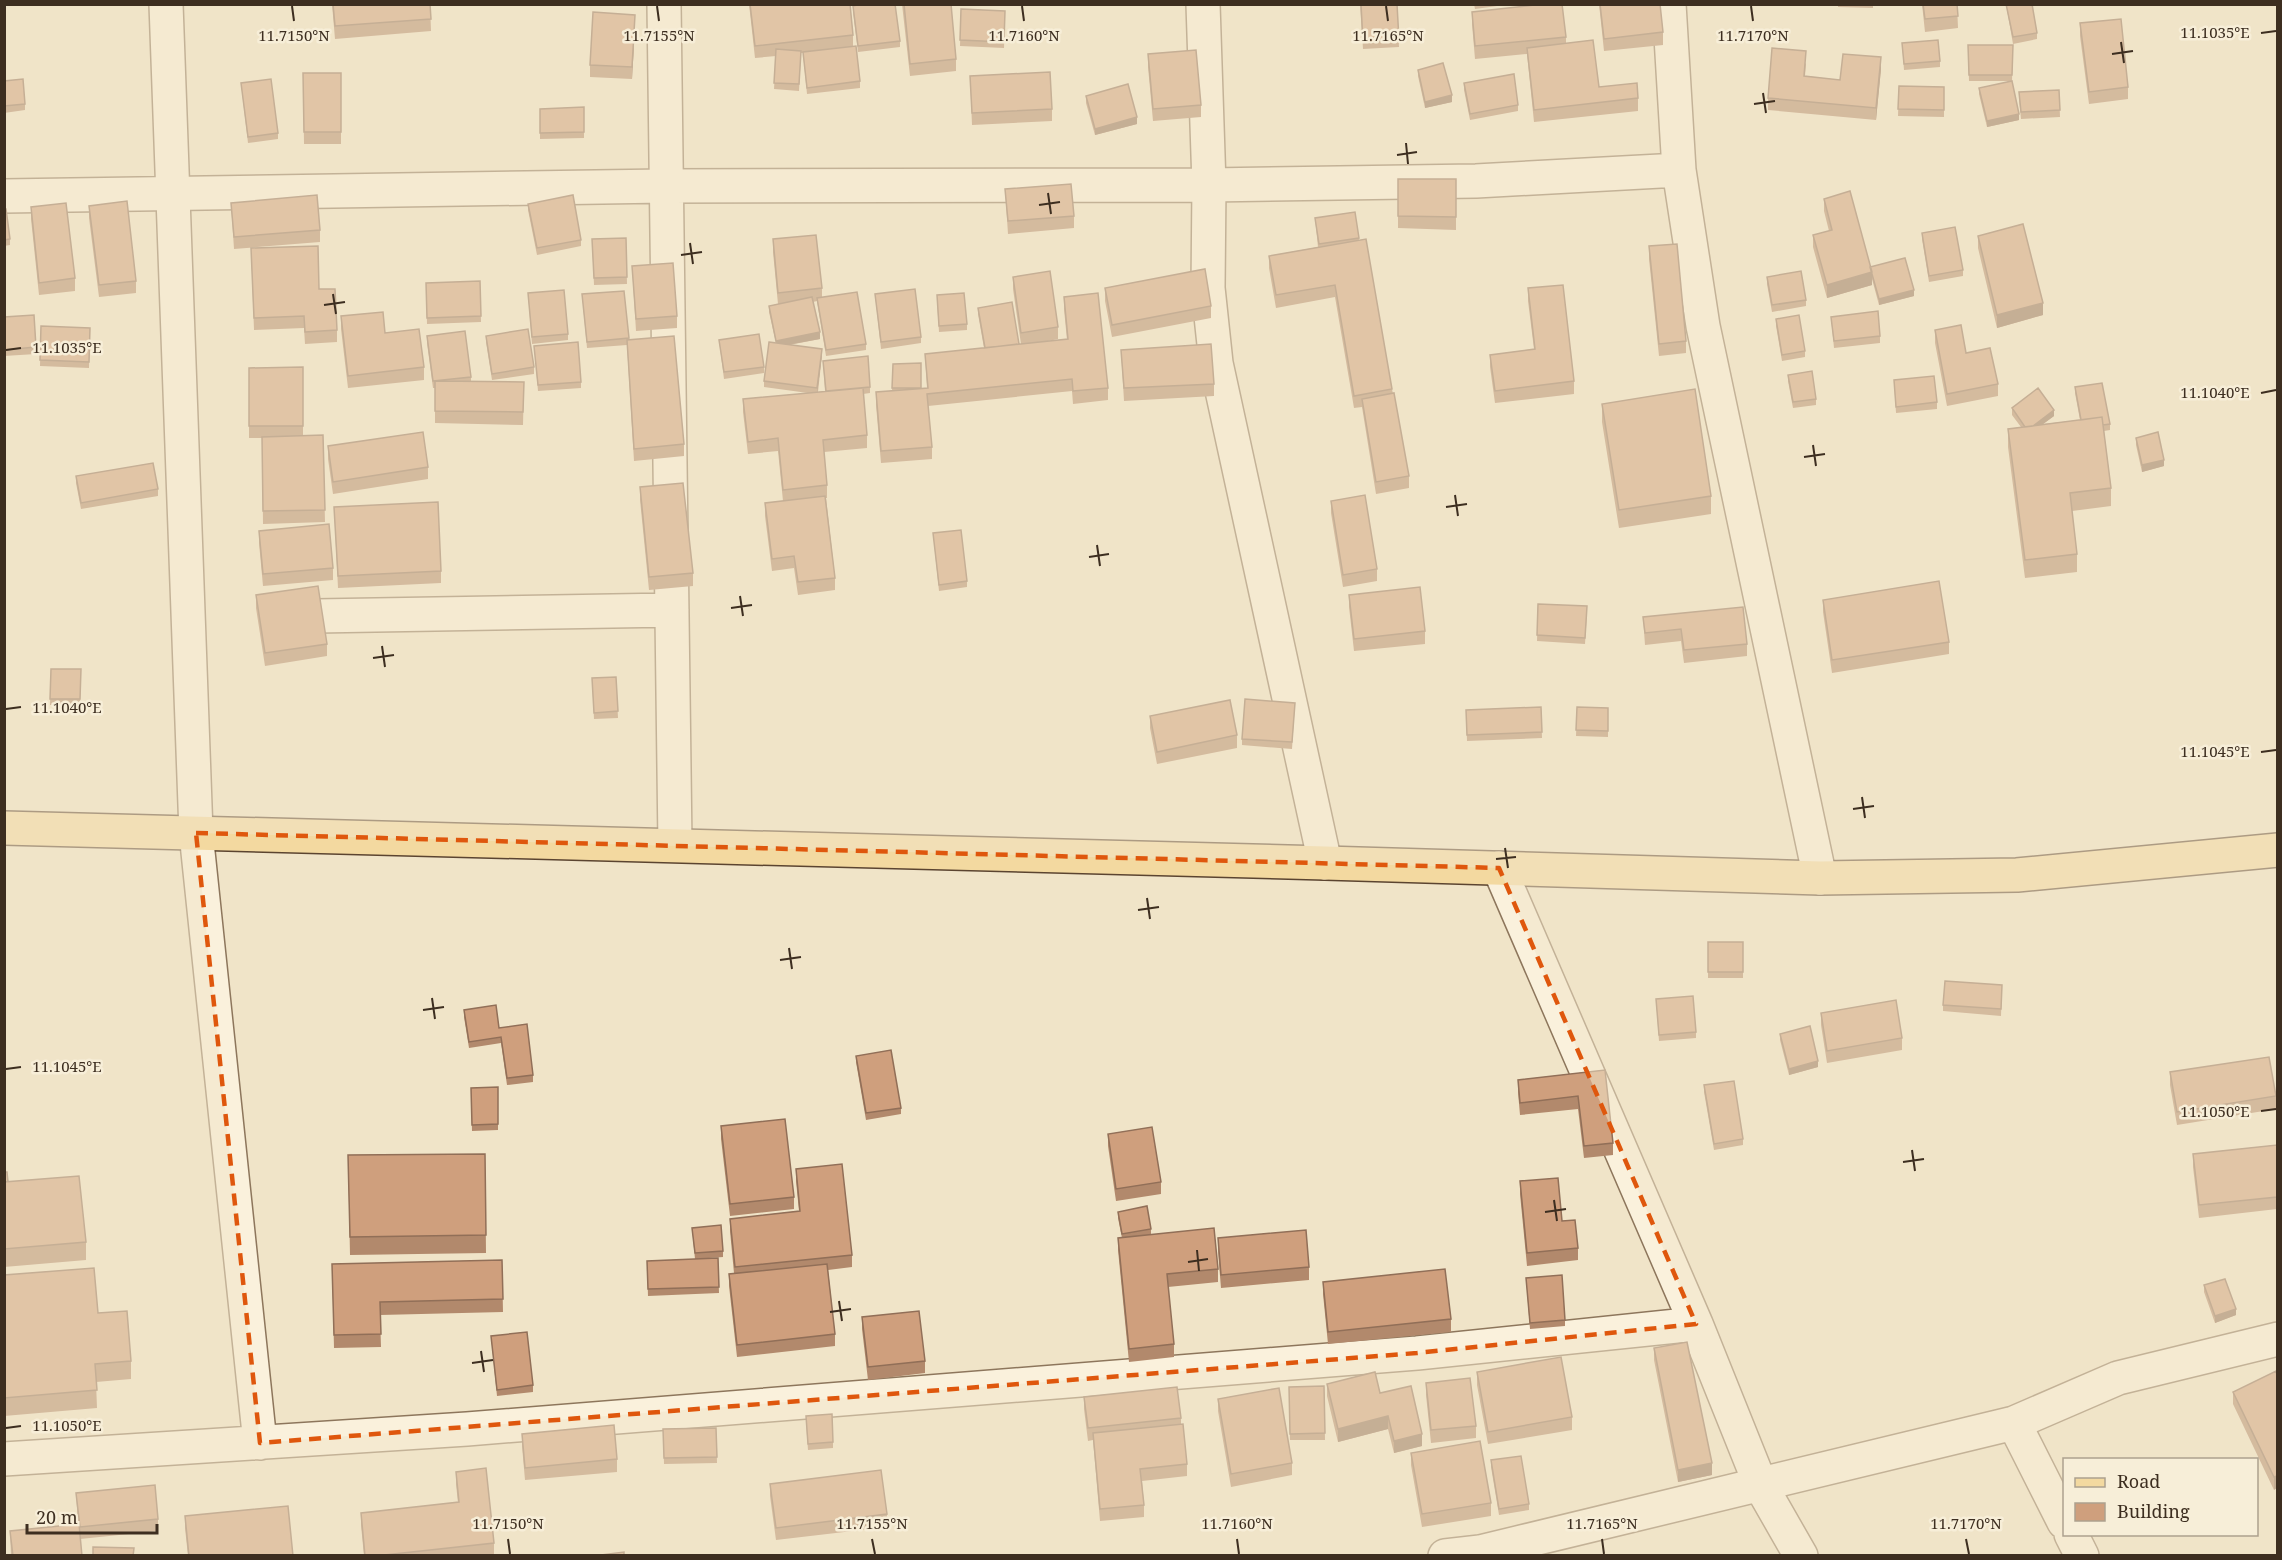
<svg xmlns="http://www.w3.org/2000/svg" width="2282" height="1560" viewBox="0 0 2282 1560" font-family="'Noto Serif',serif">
<rect width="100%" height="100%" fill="#f0e4c8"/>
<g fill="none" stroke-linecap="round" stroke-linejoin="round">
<defs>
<path id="minor" d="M166,4L196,833L260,1443
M664,4L675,845
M1203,4L1209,185L1208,288L1216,363L1325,863
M1669,4L1679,170L1703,326L1820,878
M4,196L665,186L1209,185L1476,181L1679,170
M316,616L672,610
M1499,868L1696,1324L1761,1486L1801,1556
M2014,1423L2064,1522
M4,1459L467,1429L1417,1353L1696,1324
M2071,1534L2082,1556
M1445,1556L1480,1552L2014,1423L2118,1378L2278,1339"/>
<path id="major" d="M4,828L1325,863L1820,878L2017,875L2278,850"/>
</defs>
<use href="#minor" stroke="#8d765c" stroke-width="36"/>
<use href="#major" stroke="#5b4430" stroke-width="36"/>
<use href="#minor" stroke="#faf1dc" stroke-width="33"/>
<use href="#major" stroke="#f3d9a0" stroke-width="33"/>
</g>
<path fill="#b2896c" d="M332,4H430L431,31L335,39Z
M749,4H850L853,35V46L860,81V88L807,94L803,53H801L799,91L774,89L776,56L755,58Z
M902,4H951L956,59V71L910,76Z
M1360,4H1397L1399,47L1363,49Z
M1474,4H1512L1475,9Z
M1599,4H1660L1663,32V45L1604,51Z
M1838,4H1873V8L1838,7Z
M1922,4H1957L1958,28L1925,32Z
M2006,4H2032L2037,33V39L2013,44Z
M853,6L900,41V47L858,52L853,12Z
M961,9L1005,11L1004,48L960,46Z
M1472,12L1566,37V43L1599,87L1638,98V111L1534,122L1527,54L1475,59L1472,24Z
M2080,23L2128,87V99L2089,104L2080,36Z
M635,27L632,79L590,77V65Z
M1902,43L1940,61V67L1904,70Z
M1968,45H2013L2012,81H1969Z
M1148,54L1201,105V117L1153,121L1148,67Z
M1806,63L1805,76L1840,80L1881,69L1876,120L1768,110V98Z
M1418,70L1452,102L1425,108L1418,76Z
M303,73H341V144H304Z
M970,76L1052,109V121L972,125Z
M4,81L25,104V110L4,113Z
M241,83L278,133V139L248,143Z
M1464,83L1518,105V111L1470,120L1464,90Z
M1899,86L1944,87V117L1898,116Z
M1979,88L2019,120L1987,127L1979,94Z
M2059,90L2060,117L2021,119L2019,98Z
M1086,96L1137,124L1095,135L1086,103Z
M584,107V138L540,139V109Z
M1398,179H1456V230L1398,228Z
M1005,189L1074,216V228L1008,234Z
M1824,199L1870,267L1914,296L1879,305L1872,279V285L1827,298L1813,247V235L1829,231L1824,211Z
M231,203L320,230V242L234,249Z
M528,204L581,240V246L537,255L528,210Z
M89,206L136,281V293L99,297L89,218Z
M31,207L75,278V291L39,295L31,219Z
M4,209L10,239V245L4,246Z
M1355,212L1359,240L1392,389L1409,476V488L1376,494L1362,407L1354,408L1335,297L1276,308L1269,268V256L1318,247L1315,218Z
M1922,233L1963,270V276L1929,282L1922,239Z
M1978,236L2043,315L1997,328L1978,248Z
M626,238L627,284L594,285L592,239Z
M773,239L822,288V297L866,344V350L826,356L817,301L813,302L820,339L789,345L822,355L818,392L825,391L823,361L870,387V393L863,394L867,435V448L824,452L827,485V498H826L835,578V590L798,595L794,568L772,571L765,516V503L783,501L778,451L748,454L743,412V399L808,393L764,387V381L776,343L769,312V306L778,304L773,252Z
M1649,246L1686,341V353L1659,356L1649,259Z
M251,248L319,289L337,330V342L305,344L304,328L254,330Z
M632,266L677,316V328L636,331Z
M1013,277L1058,327V339L1043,342L1067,340L1064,309V297L1108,388V400L1073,404L1072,391L928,406L932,447V459L881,463L876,405V392L892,391L893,364L921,389L927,388L925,354L984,348L978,314V308L1019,344H1021L1013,289Z
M1767,277L1806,300V306L1772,312L1767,284Z
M480,281L481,322L427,324L426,283Z
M1105,288L1211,306V318L1112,337L1105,301Z
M1528,288L1574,381V394L1495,403L1490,367V355L1534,349L1528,301Z
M624,291L629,339L684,444V456L634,461L627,345L587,348L582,294Z
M528,293L568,334V340L532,344Z
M875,294L921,337V343L881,349Z
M937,301L967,324V330L939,332Z
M341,316L385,333L424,367V380L348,388L341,329Z
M4,317L36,347V354L4,356Z
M1831,317L1880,336V343L1834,348Z
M1776,319L1805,351V357L1782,361L1776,326Z
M41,326L90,328L89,368L40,366Z
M1935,330L1966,353L1998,384V396L1947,406L1935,343Z
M427,336L471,377V381L524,382L523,425L435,423V388H433L427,343Z
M486,336L534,367V374L492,380L486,342Z
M719,340L764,367V373L724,379Z
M534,346L581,382V388L538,391Z
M1121,350L1214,384V396L1124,401Z
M303,367V436L323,435L325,522L263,524L262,438H249V368Z
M1788,375L1816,399V405L1793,408L1788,381Z
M1894,380L1937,402V409L1896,413Z
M2075,387L2110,424V430L2104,431L2111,488V506L2072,511L2077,554V572L2025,578L2008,447V429L2021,427L2012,415V408L2054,416L2043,424L2080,420L2075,393Z
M1602,404L1711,496V514L1619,528L1602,422Z
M2136,438L2164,466L2142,472L2136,445Z
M328,446L428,467V479L333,494L328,459Z
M76,476L158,489V496L81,509L76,483Z
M640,487L693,573V586L649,590L640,500Z
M1331,501L1377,569V581L1343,587L1331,513Z
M334,507L441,571V583L338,588Z
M259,531L333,568V580L263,586L259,543Z
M933,533L967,581V587L939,591Z
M256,595L327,644V656L265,666L256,608Z
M1349,595L1425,631V644L1354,651L1349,607Z
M1823,600L1949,642V654L1832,673L1823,612Z
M1538,604L1587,612L1585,644L1537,641Z
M1643,617L1747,644V656L1684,663L1681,641L1645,645Z
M51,669H81L80,706L50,705Z
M616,677L618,718L594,719L592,678Z
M1295,703L1292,749L1242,745V739Z
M1541,707L1542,738L1467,741L1466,710Z
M1577,707L1608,708V737L1576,736Z
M1150,716L1237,735V748L1157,764L1150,728Z
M1708,942H1743V978H1708Z
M2002,985L2001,1016L1943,1011V1005Z
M1656,999L1696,1032V1038L1659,1041Z
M464,1010L499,1028L533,1075V1082L507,1085L501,1043L469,1048L464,1017Z
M1821,1013L1902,1038V1050L1827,1063L1821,1025Z
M1780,1034L1818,1067L1789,1075L1780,1040Z
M856,1056L901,1108V1114L866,1120L856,1062Z
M1605,1070L1613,1143V1155L1584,1158L1578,1109L1520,1115L1518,1092V1080Z
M2170,1072L2276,1096V1109L2177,1125L2170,1085Z
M1704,1085L1743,1139V1145L1714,1150L1704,1092Z
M498,1087V1130L472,1131L471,1088Z
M721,1126L794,1197V1209L730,1216L721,1139Z
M1108,1134L1161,1182V1194L1116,1201L1108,1146Z
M2277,1145V1209L2199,1218L2193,1167V1154Z
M485,1154L486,1253L350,1255L348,1155Z
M796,1169L852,1255V1267L828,1270L835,1334V1346L737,1357L729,1286V1274L734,1273L730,1231V1219L799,1211L796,1181Z
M4,1172L8,1182L86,1242V1260L4,1267Z
M1520,1181L1562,1221L1578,1248V1260L1527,1266L1520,1194Z
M1118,1212L1151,1229V1235L1218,1269V1282L1168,1287L1174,1344V1357L1129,1362L1118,1250V1238H1122L1118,1218Z
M692,1228L723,1251V1257L709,1258H718L719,1293L648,1296L647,1261L695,1259Z
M1218,1238L1309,1267V1280L1221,1288L1218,1251Z
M502,1260L503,1312L380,1315L381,1347L334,1348L332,1264Z
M4,1275L98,1313L131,1361V1379L96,1382L97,1408L4,1416Z
M1526,1278L1565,1320V1326L1530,1329Z
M1323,1282L1451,1319V1332L1328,1344L1323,1294Z
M2204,1285L2236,1315L2215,1323L2204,1292Z
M862,1317L925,1361V1373L868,1380L862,1329Z
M491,1336L533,1385V1392L497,1396Z
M1654,1348L1712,1475L1678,1482L1654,1360Z
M1477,1372L1572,1417V1430L1488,1444L1477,1385Z
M2277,1375L2274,1490L2233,1404V1392Z
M1426,1383L1476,1426V1438L1431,1443L1426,1395Z
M1327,1384L1380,1393L1422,1446L1394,1453L1388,1429L1338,1442L1327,1396Z
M1324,1386L1325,1440H1290L1289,1387Z
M1084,1397L1181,1418V1424L1187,1464V1476L1142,1481L1144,1505V1517L1100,1521L1093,1440L1088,1441L1084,1409Z
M1218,1399L1292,1463V1475L1231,1487L1218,1411Z
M806,1422L833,1442V1448L808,1450Z
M716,1428L717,1463L664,1464L663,1429Z
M522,1434L617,1459V1472L525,1480L522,1446Z
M1411,1453L1491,1503V1516L1422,1527L1411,1465Z
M1491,1460L1529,1504V1510L1499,1515L1491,1467Z
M456,1472L494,1543V1555L364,1556L361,1525V1513L458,1503L456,1484Z
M770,1484L887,1514V1527L776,1540L770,1496Z
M76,1493L158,1519V1531L80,1539L82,1556H11L10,1531L78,1524Z
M185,1516L293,1556H188L185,1528Z"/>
<path fill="#916f58" d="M635,15V27L632,79V67Z
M1881,57V69L1876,120V108Z
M1452,95V102L1425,108V102Z
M2019,114V120L1987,127V121Z
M1137,117V124L1095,135V129Z
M1872,272V285L1827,298V285Z
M1914,290V296L1879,305V299Z
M2043,303V315L1997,328V315Z
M820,332V339L776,347V341Z
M822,349V355L817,394V388Z
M2054,410V416L2027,436V430Z
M2164,460V466L2142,472V465Z
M1818,1061V1067L1789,1075V1069Z
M2236,1309V1315L2215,1323V1316Z
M1388,1416V1429L1338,1442V1429Z
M1422,1434V1446L1394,1453V1441Z
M1712,1463V1475L1678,1482V1470Z
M2277,1476V1488L2274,1490V1477Z"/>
<path fill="#cf9f7d" stroke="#916f58" stroke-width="1.5" d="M333,4H430L431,19L335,26Z
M750,4H850L853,35L755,46Z
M861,4H895L900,41L858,46L853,6Z
M904,4H951L956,59L910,64Z
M1361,4H1397L1399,40L1363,42Z
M1543,4H1562L1566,37L1475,46L1472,12Z
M1600,4H1660L1663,32L1604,39Z
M1923,4H1957L1958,16L1925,19Z
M2006,4H2032L2037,33L2013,37Z
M961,9L1005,11L1004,42L960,40Z
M593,12L635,15L632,67L590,65Z
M2121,19L2128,87L2089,92L2080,23Z
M1593,40L1599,87L1637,83L1638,98L1534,110L1527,48Z
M1938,40L1940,61L1904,64L1902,43Z
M1968,45H2013L2012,75H1969Z
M856,46L860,81L807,88L803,52Z
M1772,48L1806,51L1804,76L1840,80L1843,54L1881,57L1876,108L1768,98Z
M776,49L801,51L799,84L774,83Z
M1196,50L1201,105L1153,109L1148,54Z
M1443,63L1452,95L1425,102L1418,70Z
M1050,72L1052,109L972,113L970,76Z
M303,73H341V132H304Z
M1514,74L1518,105L1470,114L1464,83Z
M23,79L25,104L4,106V81Z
M271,79L278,133L248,137L241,83Z
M2012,81L2019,114L1987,121L1979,88Z
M1128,84L1137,117L1095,129L1086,96Z
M1899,86L1944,87V110L1898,109Z
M2059,90L2060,110L2021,112L2019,92Z
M584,107V132L540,133V109Z
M1398,179H1456V217L1398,216Z
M1071,184L1074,216L1008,221L1005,189Z
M1850,191L1872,272L1827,285L1813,235L1832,230L1824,199Z
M317,195L320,230L234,237L231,203Z
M573,195L581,240L537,248L528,204Z
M127,201L136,281L99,285L89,206Z
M66,203L75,278L39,283L31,207Z
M4,209H6L10,239L4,240Z
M1355,212L1359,238L1319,244L1315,218Z
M2023,224L2043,303L1997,315L1978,236Z
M1955,227L1963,270L1929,276L1922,233Z
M816,235L822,288L778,293L773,239Z
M626,238L627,277L594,278L592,239Z
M1366,239L1392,389L1354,396L1335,285L1276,295L1269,256Z
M1677,244L1686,341L1659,344L1649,246Z
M318,246L319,289H335L337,330L305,332L304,316L254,318L251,248Z
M1905,258L1914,290L1879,299L1870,267Z
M673,263L677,316L636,319L632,266Z
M1205,269L1211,306L1112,325L1105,288Z
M1050,271L1058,327L1021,333L1013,277Z
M1801,271L1806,300L1772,305L1767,277Z
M480,281L481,316L427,318L426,283Z
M1563,285L1574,381L1495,391L1490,355L1535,349L1528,288Z
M915,289L921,337L881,342L875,294Z
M564,290L568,334L532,337L528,293Z
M624,291L629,338L587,342L582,294Z
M857,292L866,344L826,350L817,298Z
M964,293L967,324L939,326L937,295Z
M1098,293L1108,388L1073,391L1072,379L927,394L932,447L881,451L876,392L928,388L925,354L1068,339L1064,297Z
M812,297L820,332L776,341L769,306Z
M1012,302L1019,344L985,348L978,308Z
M1878,311L1880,336L1834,341L1831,317Z
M383,312L385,333L419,329L424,367L348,376L341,316Z
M34,315L36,347L4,350V317Z
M1799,315L1805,351L1782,355L1776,319Z
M1961,325L1966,353L1990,348L1998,384L1947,394L1935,330Z
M41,326L90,328L89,362L40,360Z
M528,329L534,367L492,374L486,336Z
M465,331L471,377L433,381L427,336Z
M759,334L764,367L724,372L719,340Z
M674,336L684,444L634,449L627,340Z
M578,342L581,382L538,385L534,346Z
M769,342L822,349L817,388L764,381Z
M1211,344L1214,384L1124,388L1121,350Z
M868,356L870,387L826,391L823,361Z
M921,363V388H892L893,364Z
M303,367V426H249V368Z
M1812,371L1816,399L1793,402L1788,375Z
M1934,376L1937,402L1896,407L1894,380Z
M435,381L524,382L523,412L435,411Z
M2102,383L2110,424L2103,425L2102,417L2081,420L2075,387Z
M863,388L867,435L823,440L827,485L783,490L778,438L748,442L743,399Z
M2038,388L2054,410L2033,426L2025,427L2012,408Z
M1695,389L1711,496L1619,510L1602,404Z
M1394,393L1409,476L1376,482L1362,399Z
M2102,417L2111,488L2070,493L2077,554L2025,560L2008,429Z
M423,432L428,467L333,482L328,446Z
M2158,432L2164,460L2142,465L2136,438Z
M323,435L325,510L263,511L262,437Z
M153,463L158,489L81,503L76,476Z
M683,483L693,573L649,577L640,487Z
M1365,495L1377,569L1343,575L1331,501Z
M825,496L835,578L798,582L794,556L772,559L765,503Z
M438,502L441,571L338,576L334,507Z
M329,524L333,568L263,574L259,531Z
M961,530L967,581L939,585L933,533Z
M1939,581L1949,642L1832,660L1823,600Z
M318,586L327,644L265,653L256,595Z
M1420,587L1425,631L1354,639L1349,595Z
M1538,604L1587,606L1585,638L1537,635Z
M1743,607L1747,644L1684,650L1681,629L1645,633L1643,617Z
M51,669H81L80,699H50Z
M616,677L618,711L594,713L592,678Z
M1245,699L1295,703L1292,742L1242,739Z
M1230,700L1237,735L1157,752L1150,716Z
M1541,707L1542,732L1467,735L1466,710Z
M1577,707L1608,708V731L1576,730Z
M1708,942H1743V972H1708Z
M1945,981L2002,985L2001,1009L1943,1005Z
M1693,996L1696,1032L1659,1035L1656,999Z
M1896,1000L1902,1038L1827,1051L1821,1013Z
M496,1005L499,1028L527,1024L533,1075L507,1078L501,1037L469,1042L464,1010Z
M1810,1026L1818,1061L1789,1069L1780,1034Z
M891,1050L901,1108L866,1113L856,1056Z
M2269,1057L2276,1096L2177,1112L2170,1072Z
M1605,1070L1613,1143L1584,1146L1578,1096L1520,1103L1518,1080Z
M1734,1081L1743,1139L1714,1144L1704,1085Z
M498,1087V1124L472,1125L471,1088Z
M785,1119L794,1197L730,1204L721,1126Z
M1152,1127L1161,1182L1116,1189L1108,1134Z
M2277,1145V1197L2199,1205L2193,1154Z
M485,1154L486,1235L350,1237L348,1155Z
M842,1164L852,1255L735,1267L730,1219L800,1211L796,1169Z
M4,1172H7L8,1182H4Z
M79,1176L86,1242L4,1249V1182Z
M1558,1178L1562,1221L1575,1220L1578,1248L1527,1253L1520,1181Z
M1147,1206L1151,1229L1122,1234L1118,1212Z
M721,1225L723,1251L695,1253L692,1228Z
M1214,1228L1218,1269L1167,1274L1174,1344L1129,1349L1118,1238Z
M1306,1230L1309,1267L1221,1275L1218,1238Z
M718,1258L719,1287L648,1289L647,1261Z
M502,1260L503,1299L380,1302L381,1334L334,1335L332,1264Z
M827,1264L835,1334L737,1345L729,1274Z
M94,1268L98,1313L127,1311L131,1361L95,1364L97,1390L4,1398V1275Z
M1445,1269L1451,1319L1328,1332L1323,1282Z
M1562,1275L1565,1320L1530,1323L1526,1278Z
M2225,1279L2236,1309L2215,1316L2204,1285Z
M919,1311L925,1361L868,1367L862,1317Z
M527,1332L533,1385L497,1390L491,1336Z
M1687,1342L1712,1463L1678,1470L1654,1348Z
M1561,1357L1572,1417L1488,1432L1477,1372Z
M2276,1371L2277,1375V1476L2274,1477L2233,1392Z
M1375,1372L1380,1393L1411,1386L1422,1434L1394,1441L1388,1416L1338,1429L1327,1384Z
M1470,1378L1476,1426L1431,1430L1426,1383Z
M1324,1386L1325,1433L1290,1434L1289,1387Z
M1177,1387L1181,1418L1088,1428L1084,1397Z
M1279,1388L1292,1463L1231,1474L1218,1399Z
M832,1414L833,1442L808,1444L806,1416Z
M1183,1424L1187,1464L1140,1469L1144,1505L1100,1509L1093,1433Z
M614,1425L617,1459L525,1468L522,1434Z
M716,1428L717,1457L664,1458L663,1429Z
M1480,1441L1491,1503L1422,1514L1411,1453Z
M1521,1456L1529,1504L1499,1509L1491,1460Z
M486,1468L494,1543L375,1556H365L361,1513L459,1502L456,1472Z
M881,1470L887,1514L776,1528L770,1484Z
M155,1485L158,1519L80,1527L76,1493Z
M288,1506L293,1556H189L185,1516Z
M79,1524L82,1556H13L10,1531Z
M93,1547L134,1548L133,1556H93Z
M624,1552V1556H593Z"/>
<path d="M0 0H2282V1560H0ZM196,833L1499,868L1696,1324L1417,1353L260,1443Z" fill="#f0e4c8" fill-opacity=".55" fill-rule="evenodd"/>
<path fill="none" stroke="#df570d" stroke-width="4.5" stroke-dasharray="12 8" stroke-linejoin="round" d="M196,833L1499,868L1696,1324L1417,1353L260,1443Z"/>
<path fill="none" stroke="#3d2e20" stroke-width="2" d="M292,6L294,21M657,6L659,21M1022,6L1024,21M1386,6L1388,21M1751,6L1753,21M2261,33L2276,31M2121,42L2124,63M2112,54L2133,51M1763,93L1766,113M1754,104L1775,101M1406,143L1408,164M1397,155L1417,152M1048,193L1051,214M1039,205L1060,202M690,243L693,264M681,255L702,252M333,294L336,314M324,305L345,302M6,350L21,348M2261,393L2276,390M1813,445L1816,466M1804,457L1825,454M1455,495L1458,516M1446,507L1467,504M1097,545L1100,566M1089,557L1109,554M740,596L743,616M731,608L752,605M382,646L385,667M373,658L394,655M6,709L21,707M2261,752L2276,750M1862,797L1865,818M1853,809L1874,806M1505,848L1508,868M1496,859L1516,857M1147,898L1150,919M1138,910L1159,907M789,948L792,969M780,960L801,957M432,998L435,1019M423,1010L444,1007M6,1069L21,1067M2261,1111L2276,1109M1912,1150L1915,1171M1903,1162L1924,1159M1554,1200L1557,1221M1545,1212L1566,1209M1197,1250L1199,1271M1188,1262L1208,1259M839,1301L842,1321M830,1312L851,1309M481,1351L484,1372M472,1363L493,1360M6,1428L21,1426M508,1539L510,1554M872,1539L875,1554M1237,1539L1239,1554M1602,1539L1604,1554M1966,1539L1969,1554"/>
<g font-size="15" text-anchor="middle" fill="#3d2e20" stroke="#f7eed8" stroke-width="5" stroke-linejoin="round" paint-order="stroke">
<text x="2215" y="38">11.1035°E</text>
<text x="294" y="41">11.7150°N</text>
<text x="659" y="41">11.7155°N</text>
<text x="1024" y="41">11.7160°N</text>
<text x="1388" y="41">11.7165°N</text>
<text x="1753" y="41">11.7170°N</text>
<text x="67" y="353">11.1035°E</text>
<text x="2215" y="398">11.1040°E</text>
<text x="67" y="713">11.1040°E</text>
<text x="2215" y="757">11.1045°E</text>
<text x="67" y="1072">11.1045°E</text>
<text x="2215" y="1117">11.1050°E</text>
<text x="67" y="1431">11.1050°E</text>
<text x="508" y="1529">11.7150°N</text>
<text x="872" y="1529">11.7155°N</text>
<text x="1237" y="1529">11.7160°N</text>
<text x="1602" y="1529">11.7165°N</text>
<text x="1966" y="1529">11.7170°N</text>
</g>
<rect width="2282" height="1560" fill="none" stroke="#3d2e20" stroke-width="12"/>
<rect x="2063" y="1458" width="195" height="78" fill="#f7eed8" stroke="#ada18e" stroke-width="1.5"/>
<rect x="2075" y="1478" width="30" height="9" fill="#f3d9a0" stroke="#ada18e" stroke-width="1.5"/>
<text x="2117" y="1488" font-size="18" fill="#3d2e20">Road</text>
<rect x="2075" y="1503" width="30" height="18" fill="#cf9f7d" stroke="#ada18e" stroke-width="1.5"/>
<text x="2117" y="1518" font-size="18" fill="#3d2e20">Building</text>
<path d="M27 1524v9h130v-9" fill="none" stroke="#3d2e20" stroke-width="3"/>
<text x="36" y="1524" font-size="18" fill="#3d2e20" stroke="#f7eed8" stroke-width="4.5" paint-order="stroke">20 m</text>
</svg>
